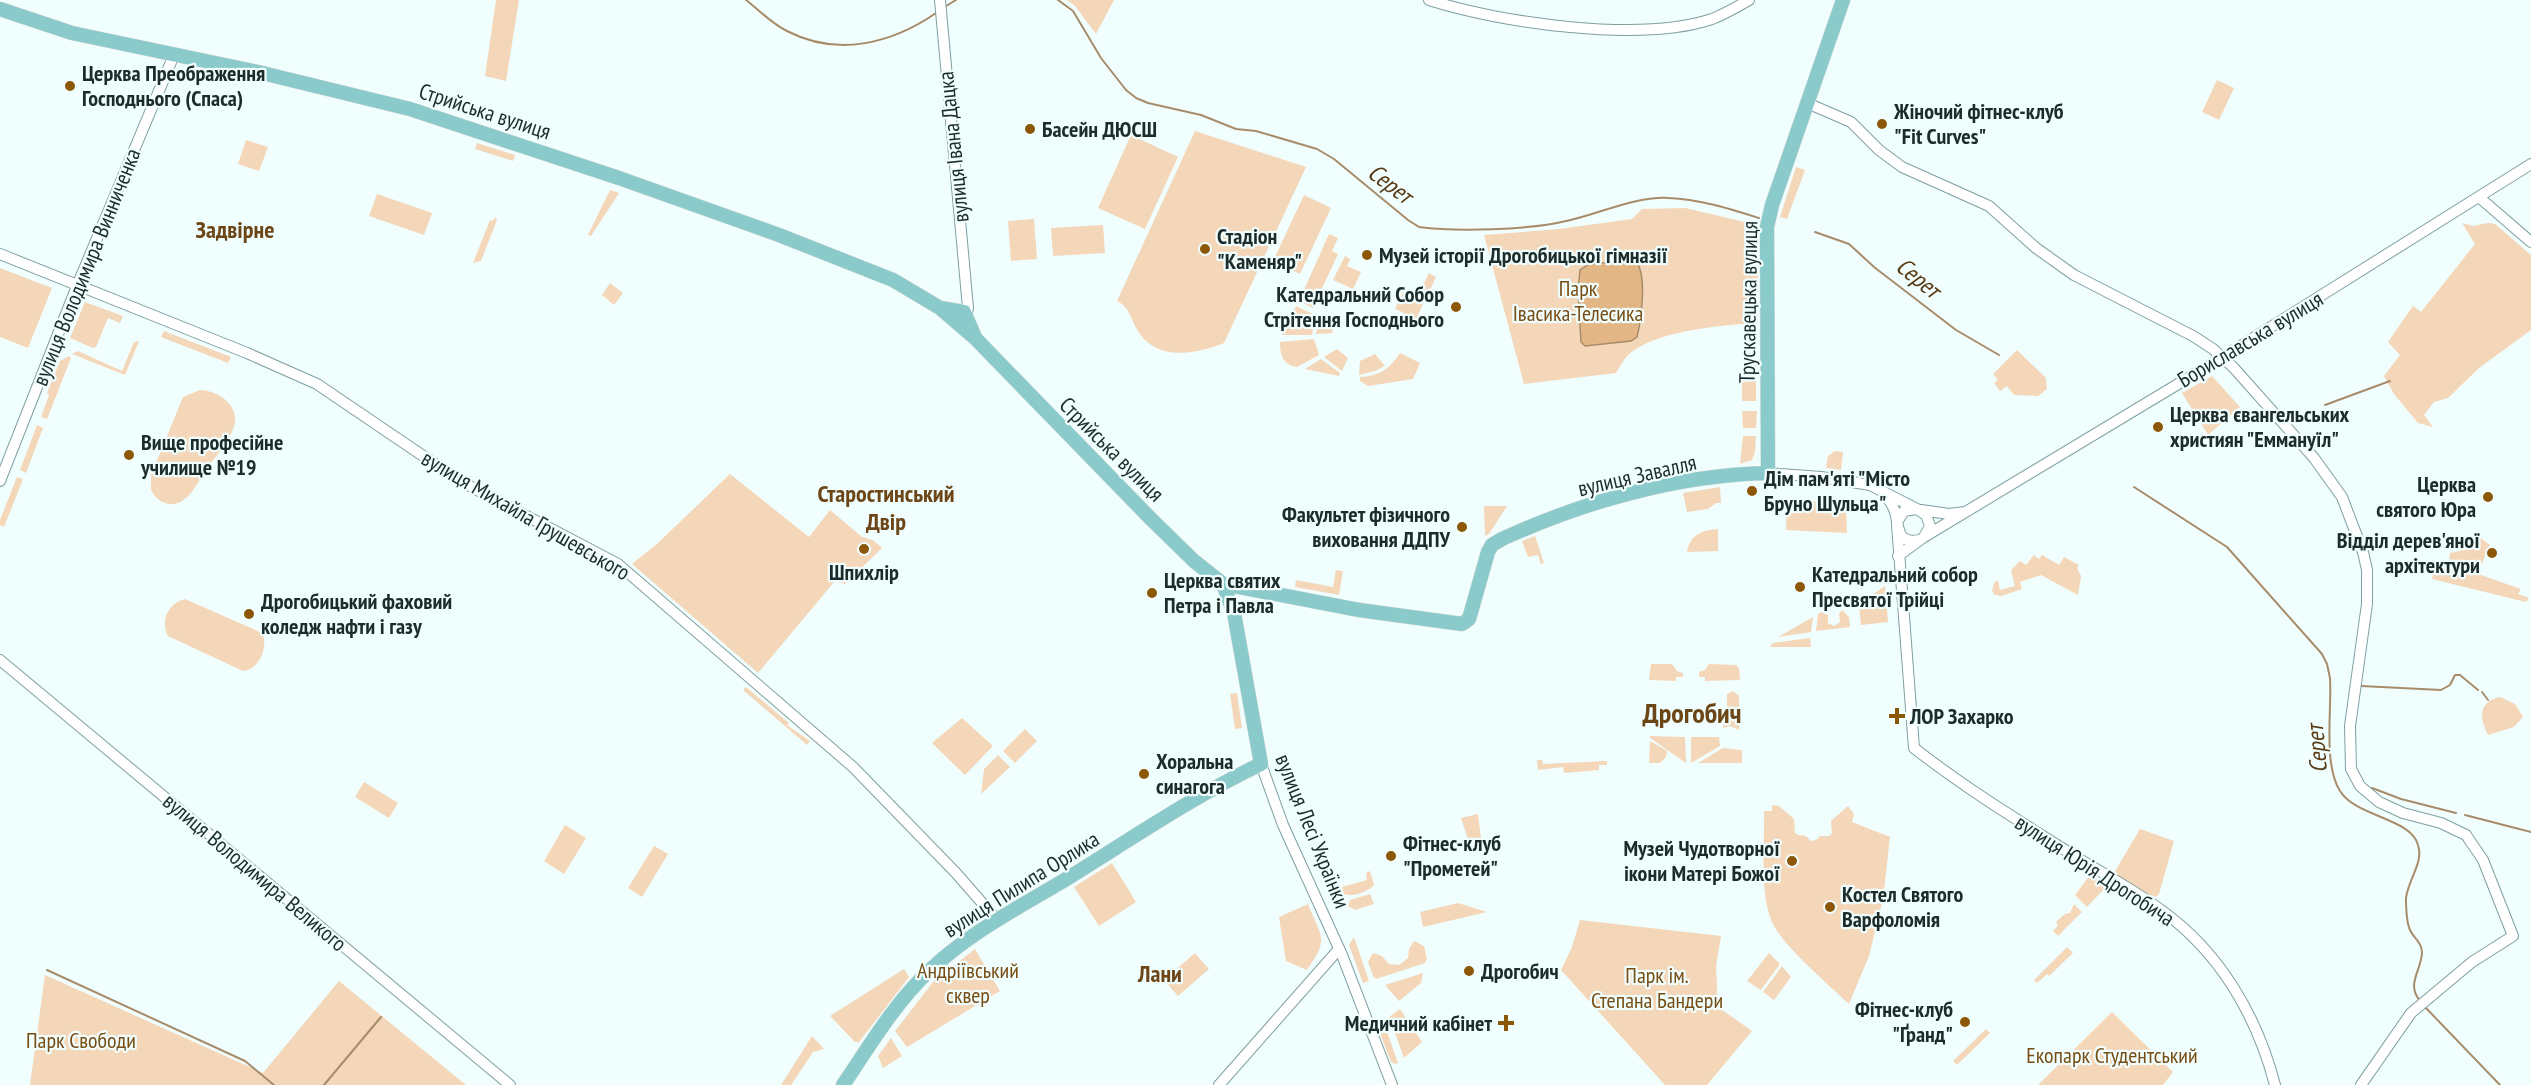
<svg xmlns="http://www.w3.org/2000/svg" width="2531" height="1085" viewBox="0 0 2531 1085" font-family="'PT Sans Narrow',sans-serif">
<rect width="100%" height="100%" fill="#f0fefe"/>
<path fill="#f4d6b8" d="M496,0H519L506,81L485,76Z
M1067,0H1114L1096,34L1075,6Z
M2217,80L2234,88L2219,120L2202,112Z
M1195,131L1306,167L1224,343C1197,354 1157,362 1138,331C1131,320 1130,307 1117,301Z
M1131,135L1178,157L1145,229L1098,208Z
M246,140L268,147L259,171L238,164Z
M477,143L515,155L513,161L475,149Z
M1796,167L1805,170L1787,219L1780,217Z
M610,190L619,193L591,236L588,235Z
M377,194L432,213L424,235L369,216Z
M1304,195L1331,208L1300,274L1273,261Z
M1685,208L1758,225V323C1722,325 1663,330 1633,351C1625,356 1621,365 1616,373L1524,384L1484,235L1559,229L1632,219L1642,209Z
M495,217L497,220L481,261L473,263L490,220L493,221Z
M1034,219L1037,259L1011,261L1008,221Z
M2462,223L2473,226L2488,223L2495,224L2531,255V330L2479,368L2448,398L2434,402L2424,415L2433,427L2418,423L2394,394L2384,376L2400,355L2388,342L2413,306L2421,312L2475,244Z
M1103,225L1105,253L1053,256L1051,228Z
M1329,234L1338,238L1332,251L1338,254L1313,308L1299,301Z
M1345,256L1350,259L1347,266L1361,272L1353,289L1333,280Z
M0,268L52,288L28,348L0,337Z
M1429,273L1436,277L1416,319L1395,309L1403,292L1417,298Z
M610,283L623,293L614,305L602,295Z
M85,302L123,316L120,323L108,318L96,347L93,348L70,338Z
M1296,306L1315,315L1312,335H1282Z
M1319,316L1335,324L1332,333L1316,334Z
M164,331L231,357L228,363L161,337Z
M1314,339L1319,355L1297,367C1283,365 1280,355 1280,342Z
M139,341L125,375L72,354L78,351L122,371L134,342Z
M1337,349L1348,358L1342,371L1324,357Z
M2017,350L2046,378L2047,389L2038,396L2014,395L2007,386L2000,391L1994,383L1998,380L1993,374Z
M1400,353L1420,363L1413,379L1368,386L1360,381V377C1378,377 1391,368 1400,353Z
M1375,354L1385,366L1375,371L1359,375L1360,361Z
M69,356L71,358L47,419L41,417L49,395L47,393L60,361Z
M1321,359L1340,373L1339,376L1305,369Z
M1742,364H1756V401H1742Z
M2212,376L2240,407L2208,435L2182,393Z
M200,390C220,391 242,407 233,429C228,443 216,456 207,468C200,479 191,498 178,503C166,507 156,500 151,490V475L183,397Z
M1742,411H1757L1756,428H1743Z
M37,425L43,428L26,473L20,470Z
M1743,436H1756L1755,452L1752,460L1740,464Z
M1835,451L1843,452L1841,470L1826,468L1828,456Z
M730,474L809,537L830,510L862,537L873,540L882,548L845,584L835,581L758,673L632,564L658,543Z
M17,477L23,479L4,527L0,525V520Z
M1720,487L1721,503H1716L1708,509L1687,512L1683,493Z
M1787,498L1846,506L1847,533L1786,530Z
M1484,506H1507L1489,534L1485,536Z
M1718,529V551L1687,552C1690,535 1702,530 1718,529Z
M2475,534L2490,545L2479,570L2449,563L2450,553L2467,549Z
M1535,536L1544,563L1541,564L1538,555L1528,557L1522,541Z
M2034,555L2039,559L2042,555L2059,565L2064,557L2079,565L2077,568L2081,576L2078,595L2041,575L2020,582L2022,589L2001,596L1995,595L1992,591L1994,583L1998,580L2000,590L2015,586L2011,570L2020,561L2026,565Z
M2441,567L2478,574L2521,589L2518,594L2529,598L2526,602L2432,579L2434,570Z
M1336,570L1343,571L1339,595L1295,587L1296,580L1333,587Z
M1885,586L1888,622L1861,625L1859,607L1864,597L1866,599Z
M185,599L262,633C269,646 259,670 243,671L168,636C160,621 168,603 185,599Z
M1842,610L1849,617L1850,627L1816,631L1818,614L1821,612L1828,615V623L1834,626L1840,622L1839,614Z
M1813,617L1811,632L1778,637Z
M1810,638L1811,647H1770L1773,643Z
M1651,664H1672L1677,671L1683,673V677H1676V681L1649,680Z
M1709,664L1736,665L1739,668L1740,680L1705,681V677H1699V672L1705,670Z
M746,687L789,723L787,725L810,741L807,745L743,690Z
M1733,691L1739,696V730L1730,726L1723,728V725H1727V694Z
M1237,693L1242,728L1235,729L1230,694Z
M2500,697L2515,704L2523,717L2514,727L2488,735C2479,717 2478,702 2500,697Z
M962,718L993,746L965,775L932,743Z
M1025,729L1037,741L1015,763L1003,751Z
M1650,736L1685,737L1686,763L1650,738Z
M1691,737H1719L1720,746L1691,763Z
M1650,741L1667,751L1666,757L1660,763H1649Z
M1723,748L1742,750V763H1698Z
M998,755L1010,767L981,794L984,769Z
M1537,760H1542L1543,764L1607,761V765H1599V770L1564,773L1563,767L1538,770Z
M364,782L398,803L389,818L355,797Z
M1772,805L1779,806L1794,819L1795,833L1798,835L1806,836L1811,841L1816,840L1820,836H1829L1832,833L1831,821L1848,806L1854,814L1852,822L1890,837L1883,899L1869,956L1849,1004C1830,986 1780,943 1772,922C1759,893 1765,843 1764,811H1772Z
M1478,814L1482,847L1471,849L1461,818Z
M565,825L586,838L564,874L544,861Z
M2140,829L2174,841L2159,894L2156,897L2148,895L2114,873Z
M654,846L668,854L642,897L628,888Z
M1112,863L1136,902L1099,926L1074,887Z
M1370,871L1374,885C1367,892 1354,897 1344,894L1342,887L1367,880L1366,873Z
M2090,875L2107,886L2087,907L2075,895Z
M1370,894L1374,904L1355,910L1348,906L1350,900Z
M1458,903L1487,912L1423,927L1420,912Z
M1308,904C1321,937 1330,938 1307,970L1286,961L1279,917Z
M2074,904L2082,912L2058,936L2053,931L2058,925L2056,922L2065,914L2070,913Z
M1580,920L1721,936L1716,966L1718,1007L1752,1031L1707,1085H1665L1561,970L1572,947Z
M1354,937L1369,981L1363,983L1349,945Z
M1414,941L1424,946L1427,959L1425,963L1376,979L1373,976L1368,962L1373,953L1382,956L1389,964L1399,965L1408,958L1409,949Z
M2067,947L2073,953L2049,976L2047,974L2037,983L2034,980Z
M975,949L1000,991L907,1047L895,1031L933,982Z
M1195,953L1209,969L1178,996L1164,980Z
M1769,953L1780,964L1761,990L1747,981Z
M1782,966L1791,977L1774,1000L1763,992Z
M904,969L909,977L859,1042H855L830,1016Z
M1423,973L1421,983L1399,1001L1385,985Z
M45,975L263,1073L339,981L466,1085H30Z
M1400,1009L1422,1042L1404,1058L1389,1017Z
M2112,1012L2173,1072L2163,1085H2038Z
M1383,1020L1398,1063L1395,1064L1391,1062L1376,1023Z
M1986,1029L1990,1033L1957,1065L1953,1061Z
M812,1036L824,1049L813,1052L791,1085H781Z
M891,1038L902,1056L883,1068L878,1056Z"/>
<path fill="#e3b685" stroke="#a88c6a" stroke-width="1.5" d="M1630,261L1637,263C1647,277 1641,321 1637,337L1631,341L1585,346L1581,342L1578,291L1580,270L1589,264Z"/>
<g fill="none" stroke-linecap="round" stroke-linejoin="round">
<path stroke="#a88c6a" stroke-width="2" d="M746,0C759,10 772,24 787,31C837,57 891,44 936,13
M1058,0L1073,11L1101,58L1126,90L1136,98L1148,103L1201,115L1236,129L1256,131L1317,149L1334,159L1408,220L1419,227C1456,232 1529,230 1566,221C1599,214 1635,196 1669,198C1699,199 1730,209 1759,218
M943,8L956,0
M1815,232L1849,244L1874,267L1956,330L1999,355
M2325,405L2390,381
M2134,487L2227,547L2322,654L2327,664L2330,678C2332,710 2323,764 2340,791C2356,817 2411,818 2418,845C2424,862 2408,880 2406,898C2406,907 2406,921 2410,930C2414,939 2422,942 2422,953C2421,971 2406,984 2420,1001
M2361,686L2441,690L2450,685L2455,675H2460L2478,690
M2482,692L2488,700
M2372,788L2401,799L2456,813
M2465,815L2531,832
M47,970L245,1061L274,1085
M2425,1007L2500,1085
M324,1085L381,1017"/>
<defs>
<path id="minor" d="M940,0L968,308L966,316
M1429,0C1501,23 1640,43 1712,19C1725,14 1737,7 1749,0
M1807,103L1851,122L1879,150L1902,167L1989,206L2036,248L2074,275L2193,336L2213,349L2233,367L2314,458L2342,497L2363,552L2367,570V604L2350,726L2351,769L2360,786L2379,802L2403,813L2441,823L2466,835L2483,860L2513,936L2472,962L2411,1013L2361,1085
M2480,198L2531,242
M0,254L247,353L317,384L460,481L618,564L853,767L956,873L997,920
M1768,473L1821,477L1870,485L1917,509
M0,481L77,286L174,55
M1885,494C1889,500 1893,505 1895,512C1899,527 1897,545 1919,540
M1921,510L1949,514L1965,512
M1897,522L1904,511L1917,509L1926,515L1930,526L1924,537L1898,556
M1897,525L1914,748C1965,788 2021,822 2076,857C2104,874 2134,890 2161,910C2220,952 2257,1016 2275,1085
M1924,537L2223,357L2531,164
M0,660L510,1085
M1261,764L1283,825L1342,955L1392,1085
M1219,1085L1339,949"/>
<path id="major" d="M0,9L72,33L258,72L410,109L619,178L779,235L893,280L940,308L976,339L1151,519L1194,561L1223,584L1359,610L1462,624L1469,619L1488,552L1492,545L1502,539C1583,502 1677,475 1768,473L1767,227L1772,205L1843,0
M940,308L964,312L975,337
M843,1085C869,1047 894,1004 928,972C968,933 1020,907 1068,878C1131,839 1194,796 1261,764L1234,613L1223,584"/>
</defs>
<use href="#minor" stroke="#7f9fa0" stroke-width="12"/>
<use href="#major" stroke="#d6d9d9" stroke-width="15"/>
<use href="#minor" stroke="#fff" stroke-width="10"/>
<use href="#major" stroke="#8acacb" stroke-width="14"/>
</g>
<g fill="#8c5707" stroke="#f0fefe" stroke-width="2">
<circle cx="70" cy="86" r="6"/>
<circle cx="1882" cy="124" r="6"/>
<circle cx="1030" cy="129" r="6"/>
<circle cx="1205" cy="249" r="6"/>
<circle cx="1367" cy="255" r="6"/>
<circle cx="1456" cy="307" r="6"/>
<circle cx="2158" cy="427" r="6"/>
<circle cx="129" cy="455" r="6"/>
<circle cx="1752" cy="491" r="6"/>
<circle cx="2488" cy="497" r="6"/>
<circle cx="1462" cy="527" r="6"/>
<circle cx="864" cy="549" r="6"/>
<circle cx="2492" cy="553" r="6"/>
<circle cx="1800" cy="587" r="6"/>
<circle cx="1152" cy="593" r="6"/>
<circle cx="249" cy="614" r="6"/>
<path d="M1894 707h6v6h6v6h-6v6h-6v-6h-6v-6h6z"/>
<circle cx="1144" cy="774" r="6"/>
<circle cx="1391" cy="856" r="6"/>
<circle cx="1792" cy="861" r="6"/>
<circle cx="1830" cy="907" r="6"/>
<circle cx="1469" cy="971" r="6"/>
<circle cx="1965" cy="1022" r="6"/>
<path d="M1503 1014h6v6h6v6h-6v6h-6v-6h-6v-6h6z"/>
</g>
<g text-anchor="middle" stroke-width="4.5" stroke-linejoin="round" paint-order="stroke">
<g font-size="22" font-weight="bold" fill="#1d2b2b" stroke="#f0fefe" text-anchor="start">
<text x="82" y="81">Церква Преображення<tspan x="82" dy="25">Господнього (Спаса)</tspan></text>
<text x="1894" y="119">Жіночий фітнес-клуб<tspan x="1894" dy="25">"Fit Curves"</tspan></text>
<text x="1042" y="137">Басейн ДЮСШ</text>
<text x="1217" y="244">Стадіон<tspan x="1217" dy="25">"Каменяр"</tspan></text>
<text x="1379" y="263">Музей історії Дрогобицької гімназії</text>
<text x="1444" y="302" text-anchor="end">Катедральний Собор<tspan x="1444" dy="25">Стрітення Господнього</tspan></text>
<text x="2170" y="422">Церква євангельських<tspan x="2170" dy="25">християн "Еммануїл"</tspan></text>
<text x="141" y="450">Вище професійне<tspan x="141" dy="25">училище №19</tspan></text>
<text x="1764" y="486">Дім пам'яті "Місто<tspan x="1764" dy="25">Бруно Шульца"</tspan></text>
<text x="2476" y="492" text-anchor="end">Церква<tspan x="2476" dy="25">святого Юра</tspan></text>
<text x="1450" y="522" text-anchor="end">Факультет фізичного<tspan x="1450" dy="25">виховання ДДПУ</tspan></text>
<text x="2480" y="548" text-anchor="end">Відділ дерев'яної<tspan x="2480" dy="25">архітектури</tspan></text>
<text x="864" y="580" text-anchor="middle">Шпихлір</text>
<text x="1812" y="582">Катедральний собор<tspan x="1812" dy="25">Пресвятої Трійці</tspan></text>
<text x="1164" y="588">Церква святих<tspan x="1164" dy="25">Петра і Павла</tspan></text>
<text x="261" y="609">Дрогобицький фаховий<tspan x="261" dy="25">коледж нафти і газу</tspan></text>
<text x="1910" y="724">ЛОР Захарко</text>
<text x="1156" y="769">Хоральна<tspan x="1156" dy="25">синагога</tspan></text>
<text x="1403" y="851">Фітнес-клуб<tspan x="1403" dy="25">"Прометей"</tspan></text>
<text x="1780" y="856" text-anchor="end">Музей Чудотворної<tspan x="1780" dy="25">ікони Матері Божої</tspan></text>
<text x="1842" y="902">Костел Святого<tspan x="1842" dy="25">Варфоломія</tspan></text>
<text x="1481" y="979">Дрогобич</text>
<text x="1953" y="1017" text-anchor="end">Фітнес-клуб<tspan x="1953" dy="25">"Ґранд"</tspan></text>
<text x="1492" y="1031" text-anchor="end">Медичний кабінет</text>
</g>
<g font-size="22" fill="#1d2b2b" stroke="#f0fefe">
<text transform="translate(485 111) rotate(18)" y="8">Стрийська вулиця</text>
<text transform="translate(953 147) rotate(-96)" y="8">вулиця Івана Дацка</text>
<text transform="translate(86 267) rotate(-68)" y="8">вулиця Володимира Винниченка</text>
<text transform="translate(1748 302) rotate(-89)" y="8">Трускавецька вулиця</text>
<text transform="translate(2250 339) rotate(-31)" y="8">Бориславська вулиця</text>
<text transform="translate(1112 449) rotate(45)" y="8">Стрийська вулиця</text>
<text transform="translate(1637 475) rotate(-13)" y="8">вулиця Завалля</text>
<text transform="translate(526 515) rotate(30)" y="8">вулиця Михайла Грушевського</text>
<text transform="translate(1313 831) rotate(68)" y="8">вулиця Лесі Українки</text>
<text transform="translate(2095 870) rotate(33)" y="8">вулиця Юрія Дрогобича</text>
<text transform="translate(255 872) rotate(40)" y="8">вулиця Володимира Великого</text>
<text transform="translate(1021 884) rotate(-32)" y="8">вулиця Пилипа Орлика</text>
</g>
<g font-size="22" fill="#784d14" stroke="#f0fefe">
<text x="1578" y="296">Парк<tspan x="1578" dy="25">Івасика-Телесика</tspan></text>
<text x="968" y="978">Андріївський<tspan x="968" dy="25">сквер</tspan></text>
<text x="1657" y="983">Парк ім.<tspan x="1657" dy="25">Степана Бандери</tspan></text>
<text x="81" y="1048">Парк Свободи</text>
<text x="2112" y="1063">Екопарк Студентський</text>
</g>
<g font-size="24" font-style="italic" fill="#593a14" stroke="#f0fefe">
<text transform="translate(1390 184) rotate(37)" y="8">Серет</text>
<text transform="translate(1918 278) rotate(39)" y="8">Серет</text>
<text transform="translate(2317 749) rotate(-95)" y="8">Серет</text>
</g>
<g font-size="24" font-weight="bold" fill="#6c4617" stroke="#f0fefe">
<text x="235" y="238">Задвірне</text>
<text x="886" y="502">Старостинський<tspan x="886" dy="28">Двір</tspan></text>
<text x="1160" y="982">Лани</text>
</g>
<g font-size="28" font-weight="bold" fill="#6c4617" stroke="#f0fefe">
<text x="1692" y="723">Дрогобич</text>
</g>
</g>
</svg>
